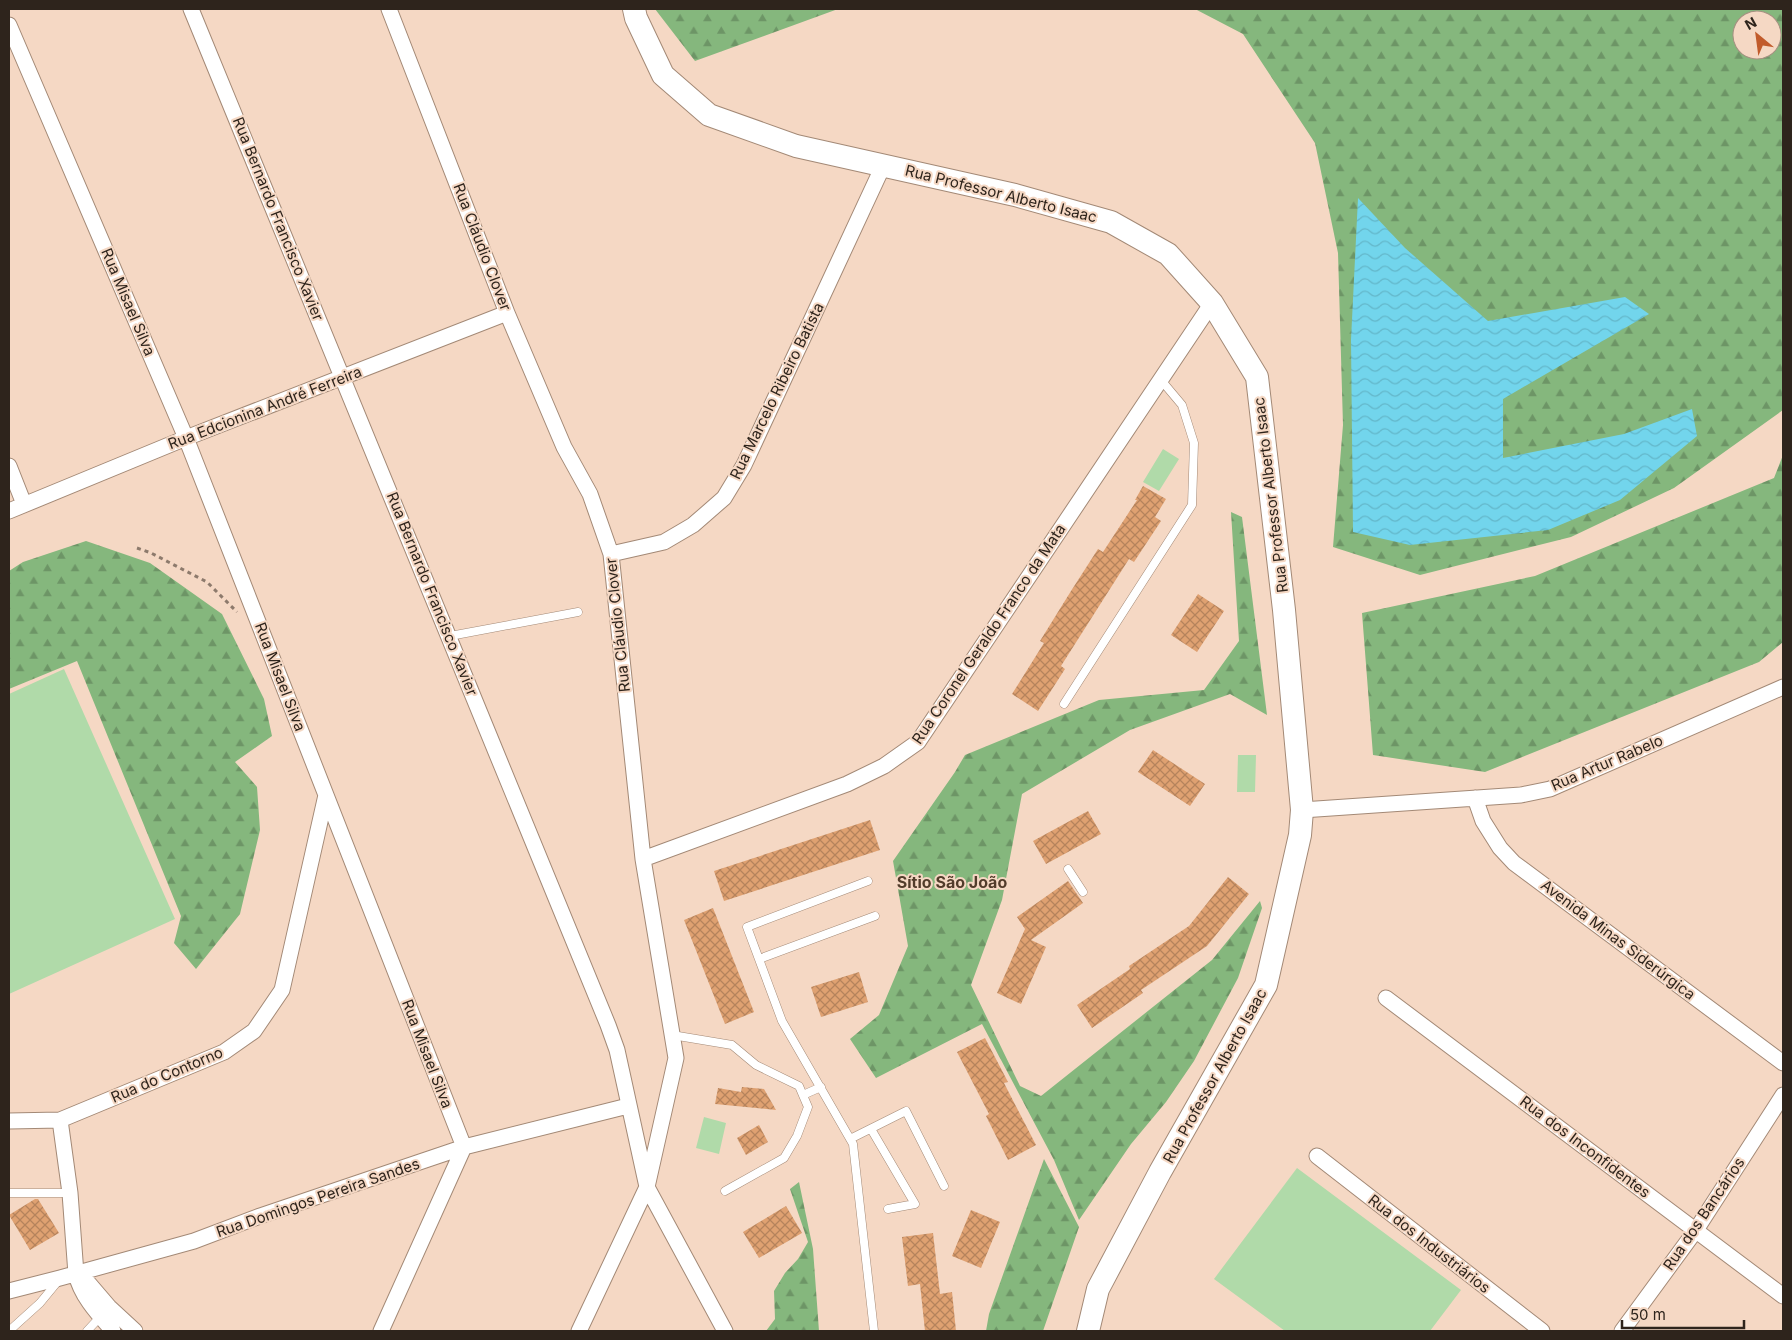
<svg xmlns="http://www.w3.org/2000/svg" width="1792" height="1340" viewBox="0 0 1792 1340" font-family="Inter,sans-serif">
<defs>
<pattern id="forest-firs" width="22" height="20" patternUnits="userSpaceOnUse" patternTransform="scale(1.25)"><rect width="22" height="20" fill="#85b77d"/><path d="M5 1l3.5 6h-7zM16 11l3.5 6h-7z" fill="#6d9566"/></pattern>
<pattern id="water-waves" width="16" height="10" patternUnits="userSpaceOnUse" patternTransform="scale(1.25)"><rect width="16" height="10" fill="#72d5ec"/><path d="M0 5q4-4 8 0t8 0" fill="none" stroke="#63b7ca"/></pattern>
<pattern id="building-cross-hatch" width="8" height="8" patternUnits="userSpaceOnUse" patternTransform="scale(1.25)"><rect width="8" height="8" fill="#dfa171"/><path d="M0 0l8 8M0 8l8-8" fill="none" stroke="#b5835c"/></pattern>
</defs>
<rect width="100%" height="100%" fill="#f5d8c4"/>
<path fill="#b0daa9" d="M1163,449L1179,459L1159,491L1143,482Z
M64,669L175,919L9,994V694Z
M1238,755H1256L1255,792H1237Z
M704,1117L726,1123L719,1154L696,1148Z
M1297,1168L1461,1290L1430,1331H1285L1214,1279Z"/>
<path fill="url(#forest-firs)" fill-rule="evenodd" d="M655,9H838L695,61Z
M1195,9H1783V410L1674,488L1571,537L1420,575L1333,547L1343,425L1338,253L1315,143L1243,34ZM1742,20H1772V50H1742Z
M1783,455V642L1759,662L1485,772L1373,755L1362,613L1535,576L1774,478Z
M1231,512L1242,517L1267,715L1230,694L1130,730L1022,794L1002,900L971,985L1020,1086L1041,1096L1212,960L1260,901L1262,908L1238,978L1194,1061L1166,1102L1131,1144L1079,1220L1054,1160L982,1024L876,1078L850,1039L879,1015L908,946L893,861L955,772L965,755L1099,700L1204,690L1239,641Z
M86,541L150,563L222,614L264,699L272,736L235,762L257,787L260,830L240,914L196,969L174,943L181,916L77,661L9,689V571L23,562Z
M1044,1159L1079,1227L1043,1331H986L989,1314Z
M799,1182L813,1249L819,1331H766L775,1319L774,1291L785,1273L798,1259L808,1242L790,1189Z"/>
<path fill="url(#water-waves)" d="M1358,198L1405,248L1488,321L1625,297L1649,314L1503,399V458L1624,434L1692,409L1697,436L1620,500L1548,530L1410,545L1353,532L1351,340Z"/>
<path fill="url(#building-cross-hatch)" d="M1143,486L1166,499L1155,517L1161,521L1134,562L1129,559L1061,666L1065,669L1038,711L1012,694L1044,643L1040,641L1071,591L1098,549L1103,552L1137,500H1135Z
M1198,594L1224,611L1197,652L1171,635Z
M1153,750L1205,784L1190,806L1138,772Z
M1088,811L1101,834L1046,864L1033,841Z
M870,820L880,850L724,901L714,871Z
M1228,877L1249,894L1207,946L1141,990L1143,993L1092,1028L1077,1005L1130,969L1129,966L1189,926Z
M1068,881L1083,903L1031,940L1046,947L1021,1004L997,993L1025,929L1017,917Z
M713,908L754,1012L725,1024L684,920Z
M859,972L868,1002L821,1017L811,987Z
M985,1038L1008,1082L1004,1083L1036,1145L1008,1160L986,1116L989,1114L957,1052Z
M742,1087L764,1089L776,1110L715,1104L718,1088L741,1092Z
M759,1125L768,1142L746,1155L737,1138Z
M35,1199H38L59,1233L30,1250L9,1215Z
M786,1206L802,1233L759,1258L743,1232Z
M971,1210L1000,1222L981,1268L952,1256Z
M933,1233L940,1294L952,1292L956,1331H925L920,1284L908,1286L902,1237Z"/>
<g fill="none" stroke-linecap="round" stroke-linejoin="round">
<defs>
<path id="lane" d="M450,636L578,612
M1064,704L1192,505L1194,443L1182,405L1161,380
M1068,869L1083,892
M868,881L747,927L782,1021L853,1144L874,1331
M759,959L875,916
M672,1035L732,1045L756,1065L799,1086L808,1107L797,1136L784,1158L725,1191
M803,1095L821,1087
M871,1129L915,1204L888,1209
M850,1139L906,1111L944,1186
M9,1193H70
M9,1331L40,1303L59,1280
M87,1331L101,1316"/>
<path id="street" d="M191,9L608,1025L617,1050L647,1187L725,1331
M389,9L507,313L564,447L590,494L611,554L643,859L676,1058L647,1187L579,1331
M9,25L186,438L464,1147L381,1331
M9,466L24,504
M9,511L186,438L507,313
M611,554L664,542L693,525L724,498L744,465L883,166
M1475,798L1483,821L1500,848L1514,863L1783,1063
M1302,810L1521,795L1550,789L1783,687
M643,859L847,784L884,766L918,742L1212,303
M1386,998L1783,1296
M60,1120L70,1193L76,1274
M9,1121L60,1120L224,1052L254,1031L282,990L326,795
M1317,1156L1542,1331
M9,1291L60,1278L194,1241L260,1216L464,1147L628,1106
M113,1331C98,1314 81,1296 76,1274L85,1279L109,1307L135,1331
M1622,1331L1696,1230L1783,1095"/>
<path id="secondary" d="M634,9L636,18L663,75L709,115L796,146L1015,195L1111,222L1168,254L1212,303L1257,377L1284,610L1302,810L1300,835L1266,985L1160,1172L1098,1289L1088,1331"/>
</defs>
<use href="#lane" stroke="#a38976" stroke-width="9"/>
<use href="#street" stroke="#a38976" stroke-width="17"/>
<use href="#secondary" stroke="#a38976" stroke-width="24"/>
<path stroke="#8d7a6c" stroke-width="3" stroke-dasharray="4 4" stroke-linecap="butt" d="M137,548L151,553L207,582L237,612"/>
<use href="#lane" stroke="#fff" stroke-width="8"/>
<use href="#street" stroke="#fff" stroke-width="15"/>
<use href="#secondary" stroke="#fff" stroke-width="22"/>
</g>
<g text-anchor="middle" stroke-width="4" stroke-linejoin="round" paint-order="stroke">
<g font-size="15" fill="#2e241c" stroke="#f5d8c4">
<text transform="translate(1001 194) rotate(14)" y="5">Rua Professor Alberto Isaac</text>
<text transform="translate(278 219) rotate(68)" y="5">Rua Bernardo Francisco Xavier</text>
<text transform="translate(482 247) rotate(69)" y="5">Rua Cláudio Clover</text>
<text transform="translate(128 302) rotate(67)" y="5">Rua Misael Silva</text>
<text transform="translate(777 391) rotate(-64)" y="5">Rua Marcelo Ribeiro Batista</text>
<text transform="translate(265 408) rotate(-21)" y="5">Rua Edcionina André Ferreira</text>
<text transform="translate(1271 495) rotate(-97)" y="5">Rua Professor Alberto Isaac</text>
<text transform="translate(432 594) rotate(68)" y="5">Rua Bernardo Francisco Xavier</text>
<text transform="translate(618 625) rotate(-96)" y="5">Rua Cláudio Clover</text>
<text transform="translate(989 634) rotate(-56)" y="5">Rua Coronel Geraldo Franco da Mata</text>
<text transform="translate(280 677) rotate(69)" y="5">Rua Misael Silva</text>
<text transform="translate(1607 763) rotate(-23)" y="5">Rua Artur Rabelo</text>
<text transform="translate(1618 940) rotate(37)" y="5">Avenida Minas Siderúrgica</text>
<text transform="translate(427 1054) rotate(69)" y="5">Rua Misael Silva</text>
<text transform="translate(167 1075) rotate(-23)" y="5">Rua do Contorno</text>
<text transform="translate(1215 1076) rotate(-61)" y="5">Rua Professor Alberto Isaac</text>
<text transform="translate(1585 1147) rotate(37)" y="5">Rua dos Inconfidentes</text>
<text transform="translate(318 1198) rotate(-19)" y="5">Rua Domingos Pereira Sandes</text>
<text transform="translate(1704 1214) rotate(-56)" y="5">Rua dos Bancários</text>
<text transform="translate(1429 1244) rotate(38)" y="5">Rua dos Industriários</text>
</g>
<g font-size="16" font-weight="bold" fill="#523c2b" stroke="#f5d8c4">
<text x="952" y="888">Sítio São João</text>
</g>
</g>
<rect width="1792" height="1340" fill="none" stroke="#2e241c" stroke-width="20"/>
<g transform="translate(1757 35) rotate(331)"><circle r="24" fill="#f5d8c4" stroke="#a59081"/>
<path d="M0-4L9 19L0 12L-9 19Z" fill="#c15b2b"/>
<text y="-8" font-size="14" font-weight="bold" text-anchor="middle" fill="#2e241c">N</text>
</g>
<path d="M1622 1320v8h122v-8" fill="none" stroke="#2e241c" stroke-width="2.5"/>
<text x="1630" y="1320" font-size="15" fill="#2e241c" stroke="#f5d8c4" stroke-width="4" paint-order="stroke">50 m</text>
</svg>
